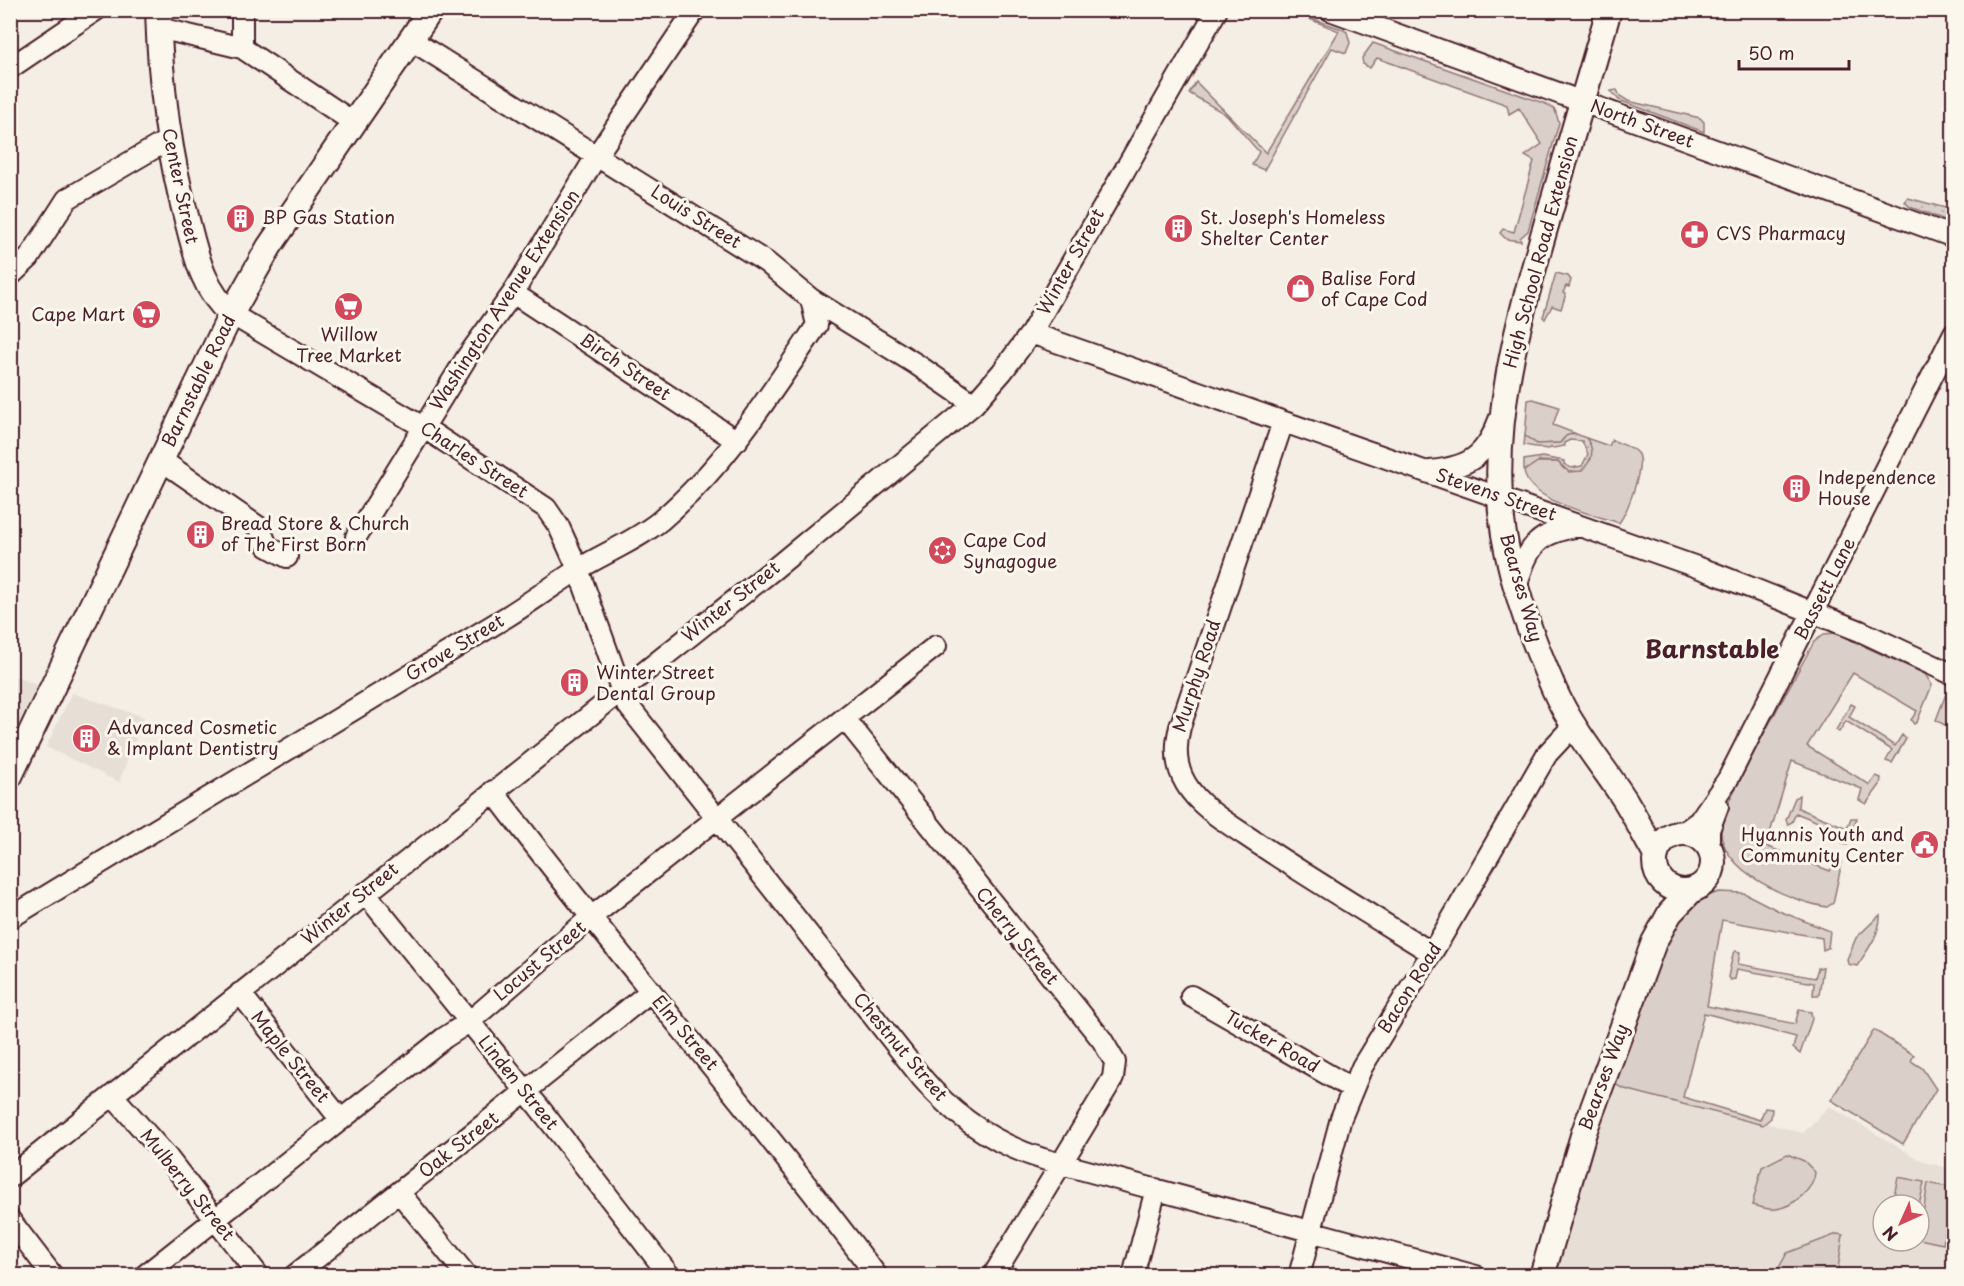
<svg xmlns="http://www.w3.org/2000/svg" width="1964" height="1286" viewBox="0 0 1964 1286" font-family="'Playpen Sans',sans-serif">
<defs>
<pattern id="garden-dots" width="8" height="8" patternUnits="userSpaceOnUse" patternTransform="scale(1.5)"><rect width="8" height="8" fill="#dbd0c9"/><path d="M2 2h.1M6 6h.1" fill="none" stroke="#bdb2ad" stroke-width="1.8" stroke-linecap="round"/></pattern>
</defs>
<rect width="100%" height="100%" fill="#f4eee4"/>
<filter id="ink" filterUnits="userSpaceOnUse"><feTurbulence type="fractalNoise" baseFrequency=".0167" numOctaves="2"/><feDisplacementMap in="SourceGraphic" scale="12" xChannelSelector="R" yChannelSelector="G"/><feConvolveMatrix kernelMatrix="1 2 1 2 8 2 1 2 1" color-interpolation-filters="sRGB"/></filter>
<g filter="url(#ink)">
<path fill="#e7dfd6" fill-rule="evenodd" d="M11,674L41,687L11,753Z
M72,693L144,717L119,782L46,747Z
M1612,1082L1803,1133L1829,1106L1924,1162L1953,1169V1275L1551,1276ZM1883,1205H1919V1241H1883Z"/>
<path fill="#dbd0c9" stroke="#92787a" stroke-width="1.5" d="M1290,11L1342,29L1347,32L1350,43L1346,53L1332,48L1264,170L1252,165L1259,152L1227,115L1189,93L1196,82L1266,153L1339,31Z
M1373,43L1546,104L1555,110L1559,123L1528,231L1520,238L1521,241L1506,239L1500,233L1503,229L1514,232L1534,161L1525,156L1542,144L1519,108L1509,114L1507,105L1377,58L1370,68L1363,64L1362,58Z
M1617,90L1620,96L1628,101L1700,118L1704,122V132L1619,100L1611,91Z
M1556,273L1568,276L1571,280L1569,287L1566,286L1563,293L1566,294L1561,309L1552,306L1545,319L1543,317Z
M1533,399L1559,407L1553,425L1574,433L1564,438L1560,443L1537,444L1525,436L1528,400Z
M1586,438L1609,446L1612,440C1620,444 1631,446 1637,453C1646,465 1627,512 1619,523C1593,514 1528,501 1524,471L1535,462H1558L1564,469L1581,471L1591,459Z
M1835,633L1925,674L1932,685L1917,722L1914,724L1911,720L1917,711L1853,673L1807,746L1870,785L1876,776L1881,778L1880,785L1866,804L1859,800L1862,789L1792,761L1766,846L1830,871L1835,860L1842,862L1833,903L1827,907C1792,902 1718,871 1721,827C1723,809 1734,792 1742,776C1765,730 1790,686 1814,642L1824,634Z
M1953,689V730L1936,720L1946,694Z
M1851,704L1855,706L1849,717L1895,746L1902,735L1906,739L1892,763L1886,761L1892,750L1846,721L1839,732L1836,730Z
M1799,795L1798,808L1847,828L1851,818H1857L1847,845L1842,844L1845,833L1796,813L1792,822L1788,824L1786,820L1795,798Z
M1719,892L1744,893L1779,911L1830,931L1828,948L1823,950L1822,938L1722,920L1707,1006L1795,1024L1799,1010L1811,1012L1812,1019L1800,1054L1793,1048L1796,1037L1704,1013L1683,1097L1760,1120L1765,1108L1772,1109L1771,1118L1763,1125L1625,1089L1618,1086L1615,1080L1673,923L1696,900Z
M1880,915C1881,933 1867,951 1857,966L1848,964L1847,959L1856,938Z
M1736,951L1740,952L1738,964L1815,978L1818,968L1823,967L1819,995H1813L1814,983L1737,969L1735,979L1730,980L1728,977L1733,954Z
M1874,1030L1914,1055L1911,1061L1922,1068L1936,1089L1903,1144L1831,1100Z
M1787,1154L1804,1161L1815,1172C1815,1189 1792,1207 1776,1209C1768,1210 1760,1207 1752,1205L1762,1167Z
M1898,1177L1924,1182L1919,1206L1892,1205Z
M1928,1183L1953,1188L1943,1244L1919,1239Z
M1837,1234L1843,1235L1837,1275H1775L1787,1253Z"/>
<path fill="url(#garden-dots)" stroke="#92787a" stroke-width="1.5" d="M1908,198L1953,210V223L1910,207L1905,202Z
M1574,433L1586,438C1596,451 1592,461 1581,471L1569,472L1558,462L1539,461L1524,471V460L1542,457L1564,461V464L1571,468L1582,466L1588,454L1582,441L1570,440L1564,443L1565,446L1547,449L1524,445L1525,436L1537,444L1560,443L1566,436Z"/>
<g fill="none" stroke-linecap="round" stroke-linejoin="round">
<defs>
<path id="minor" d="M242,10V48L353,122
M1330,10L1954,237
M159,28L242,48
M411,40L766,262L811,299L916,364L974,404
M10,68L96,10
M10,276L29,258L67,199L168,140
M513,293L737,441
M231,314L423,427L546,508L559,527L578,569L626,703L922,1078C955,1117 994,1144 1043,1159L1476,1276
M1031,333L1711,572L1860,631L1954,675
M1283,422L1180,727C1175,746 1175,766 1186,784C1199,806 1224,821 1245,835C1306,876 1369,914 1432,953
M161,460L260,528L267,546L287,557
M1430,471C1469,467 1485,457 1499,420
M356,537L467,357L513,293L597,155L695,10
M1517,586C1527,545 1538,533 1580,526
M845,719L1102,1040L1115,1062L1113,1078L993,1276
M493,791C617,956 753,1111 877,1276
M1683,833L1699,821L1728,779L1954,333
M1709,847V830L1718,806
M365,893L538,1106L670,1276
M10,918L508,616C532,601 554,585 577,570C604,553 634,542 660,521C725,466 770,395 817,325L811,299
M240,993L341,1120
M1191,996L1353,1089
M113,1096L168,1158L259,1276
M10,1177L774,569L974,404L1002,372L1031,333L1217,10
M399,1192L467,1276
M10,1220L53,1276
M144,1276L444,1038L469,1022L590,918L936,646
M294,1276L651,991
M1133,1276L1156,1189
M1299,1276L1341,1118L1362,1067L1442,936L1547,754L1574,725"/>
<path id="major" d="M158,10C160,82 168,151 187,220C196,255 203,290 231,314
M1609,10C1588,84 1565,158 1544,232C1518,324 1492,415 1501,512C1507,573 1530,634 1554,689C1572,730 1601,763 1625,800C1636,818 1645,837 1656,855
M10,776L231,314L269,247L431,10
M1655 862a29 29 0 1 1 58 0a29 29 0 1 1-58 0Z
M1542,1276L1584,1132L1654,942L1670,913L1692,890"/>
</defs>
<use href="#minor" stroke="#4a1f2b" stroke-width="24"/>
<use href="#major" stroke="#4a1f2b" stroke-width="28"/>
<use href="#minor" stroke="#fbf7ec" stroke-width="20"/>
<use href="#major" stroke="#fbf7ec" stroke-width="24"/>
</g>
</g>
<defs>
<symbol id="building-disc" viewBox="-11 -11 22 22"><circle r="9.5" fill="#d1495b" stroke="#fbf7ec"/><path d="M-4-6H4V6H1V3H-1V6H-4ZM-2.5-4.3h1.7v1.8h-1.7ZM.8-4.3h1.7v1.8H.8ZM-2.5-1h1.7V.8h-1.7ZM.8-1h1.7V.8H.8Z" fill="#fff"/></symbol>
<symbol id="pharmacy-disc" viewBox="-11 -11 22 22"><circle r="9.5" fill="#d1495b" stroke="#fbf7ec"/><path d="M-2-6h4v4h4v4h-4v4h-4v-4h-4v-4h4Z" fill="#fff"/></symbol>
<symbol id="shop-disc" viewBox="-11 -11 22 22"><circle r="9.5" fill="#d1495b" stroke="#fbf7ec"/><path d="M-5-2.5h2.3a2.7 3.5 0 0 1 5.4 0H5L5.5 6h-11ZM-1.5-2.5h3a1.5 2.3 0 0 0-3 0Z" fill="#fff"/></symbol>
<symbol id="supermarket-disc" viewBox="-11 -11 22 22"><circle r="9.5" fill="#d1495b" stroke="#fbf7ec"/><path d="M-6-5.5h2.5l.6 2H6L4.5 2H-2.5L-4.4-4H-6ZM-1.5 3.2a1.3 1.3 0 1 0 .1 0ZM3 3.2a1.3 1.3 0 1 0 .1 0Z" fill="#fff"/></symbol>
<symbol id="synagogue-disc" viewBox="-11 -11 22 22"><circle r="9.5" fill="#d1495b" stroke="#fbf7ec"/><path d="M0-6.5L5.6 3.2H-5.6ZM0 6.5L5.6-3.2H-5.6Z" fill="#fff"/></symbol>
<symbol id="civic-disc" viewBox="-11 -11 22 22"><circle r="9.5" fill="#d1495b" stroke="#fbf7ec"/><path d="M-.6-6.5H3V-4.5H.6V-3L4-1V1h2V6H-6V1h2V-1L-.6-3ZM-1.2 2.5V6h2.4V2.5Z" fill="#fff"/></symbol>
</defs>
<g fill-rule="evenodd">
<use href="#building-disc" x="224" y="202" width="33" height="33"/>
<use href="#building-disc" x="1162" y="212" width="33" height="33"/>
<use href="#pharmacy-disc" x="1678" y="218" width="33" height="33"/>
<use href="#shop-disc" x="1284" y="272" width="33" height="33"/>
<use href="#supermarket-disc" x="332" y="290" width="33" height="33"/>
<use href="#supermarket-disc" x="130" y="298" width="33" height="33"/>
<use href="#building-disc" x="1780" y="472" width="33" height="33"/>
<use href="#building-disc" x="184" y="518" width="33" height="33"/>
<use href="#synagogue-disc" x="926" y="534" width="33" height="33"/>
<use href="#building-disc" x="558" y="666" width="33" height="33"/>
<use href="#building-disc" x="70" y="722" width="33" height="33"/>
<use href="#civic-disc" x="1908" y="828" width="33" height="33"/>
</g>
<g text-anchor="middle" stroke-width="6" stroke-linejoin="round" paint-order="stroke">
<g font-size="18" fill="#4a1f2b" stroke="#fbf7ec">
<text transform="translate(1642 124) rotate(20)" y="6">North Street</text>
<text transform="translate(180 186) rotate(78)" y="6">Center Street</text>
<text transform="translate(696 217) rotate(32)" y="6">Louis Street</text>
<text transform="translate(1541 252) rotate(-75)" y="6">High School Road Extension</text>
<text transform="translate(1071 262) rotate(-61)" y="6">Winter Street</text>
<text transform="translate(505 300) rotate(-57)" y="6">Washington Avenue Extension</text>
<text transform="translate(625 367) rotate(34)" y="6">Birch Street</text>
<text transform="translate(199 381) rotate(-64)" y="6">Barnstable Road</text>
<text transform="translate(474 460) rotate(33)" y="6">Charles Street</text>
<text transform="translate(1496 495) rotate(19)" y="6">Stevens Street</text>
<text transform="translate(1521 588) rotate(74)" y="6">Bearses Way</text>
<text transform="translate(1825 589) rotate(-63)" y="6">Bassett Lane</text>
<text transform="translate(731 602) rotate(-38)" y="6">Winter Street</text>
<text transform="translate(455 648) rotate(-31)" y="6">Grove Street</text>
<text transform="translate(1197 676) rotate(-72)" y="6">Murphy Road</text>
<text transform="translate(350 904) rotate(-39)" y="6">Winter Street</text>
<text transform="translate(1017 936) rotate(51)" y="6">Cherry Street</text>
<text transform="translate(540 961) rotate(-40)" y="6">Locust Street</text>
<text transform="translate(1410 988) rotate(-58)" y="6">Bacon Road</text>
<text transform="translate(685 1033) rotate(50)" y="6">Elm Street</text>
<text transform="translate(1272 1042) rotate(30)" y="6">Tucker Road</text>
<text transform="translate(900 1047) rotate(50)" y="6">Chestnut Street</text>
<text transform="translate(290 1057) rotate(51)" y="6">Maple Street</text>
<text transform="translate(1604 1077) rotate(-70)" y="6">Bearses Way</text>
<text transform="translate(518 1083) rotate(51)" y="6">Linden Street</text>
<text transform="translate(459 1145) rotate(-38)" y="6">Oak Street</text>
<text transform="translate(187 1185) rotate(51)" y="6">Mulberry Street</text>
</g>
<g font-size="18" fill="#4a1f2b" stroke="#fbf7ec" text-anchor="start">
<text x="262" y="224">BP Gas Station</text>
<text x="1200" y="224">St. Joseph's Homeless<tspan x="1200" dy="21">Shelter Center</tspan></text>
<text x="1716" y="240">CVS Pharmacy</text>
<text x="1321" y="285">Balise Ford<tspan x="1321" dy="21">of Cape Cod</tspan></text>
<text x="125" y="321" text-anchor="end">Cape Mart</text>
<text x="349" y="341" text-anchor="middle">Willow<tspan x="349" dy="21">Tree Market</tspan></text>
<text x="1818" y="484">Independence<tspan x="1818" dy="21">House</tspan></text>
<text x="221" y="530">Bread Store &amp; Church<tspan x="221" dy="21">of The First Born</tspan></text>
<text x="963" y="547">Cape Cod<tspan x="963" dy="21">Synagogue</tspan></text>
<text x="596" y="679">Winter Street<tspan x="596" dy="21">Dental Group</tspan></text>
<text x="107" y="734">Advanced Cosmetic<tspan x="107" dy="21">&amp; Implant Dentistry</tspan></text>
<text x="1904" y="841" text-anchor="end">Hyannis Youth and<tspan x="1904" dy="21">Community Center</tspan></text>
</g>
<g font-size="24" font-weight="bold" fill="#4a1f2b" stroke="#fbf7ec">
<text x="1712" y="658">Barnstable</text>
</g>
</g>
<rect width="1964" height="1286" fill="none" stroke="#fbf7ec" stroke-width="36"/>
<rect x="18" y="18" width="1928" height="1250" fill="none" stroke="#4a1f2b" stroke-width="2" filter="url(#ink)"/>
<g transform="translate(1901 1223) rotate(225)"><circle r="28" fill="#fbf7ec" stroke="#b4a19f" stroke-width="1.5"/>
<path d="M0-4.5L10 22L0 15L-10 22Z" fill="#d1495b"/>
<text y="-9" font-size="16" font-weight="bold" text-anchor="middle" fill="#4a1f2b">N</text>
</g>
<path d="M1739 60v9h110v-9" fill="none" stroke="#4a1f2b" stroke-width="3"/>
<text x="1748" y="60" font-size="18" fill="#4a1f2b" stroke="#fbf7ec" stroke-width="4.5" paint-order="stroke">50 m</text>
</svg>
